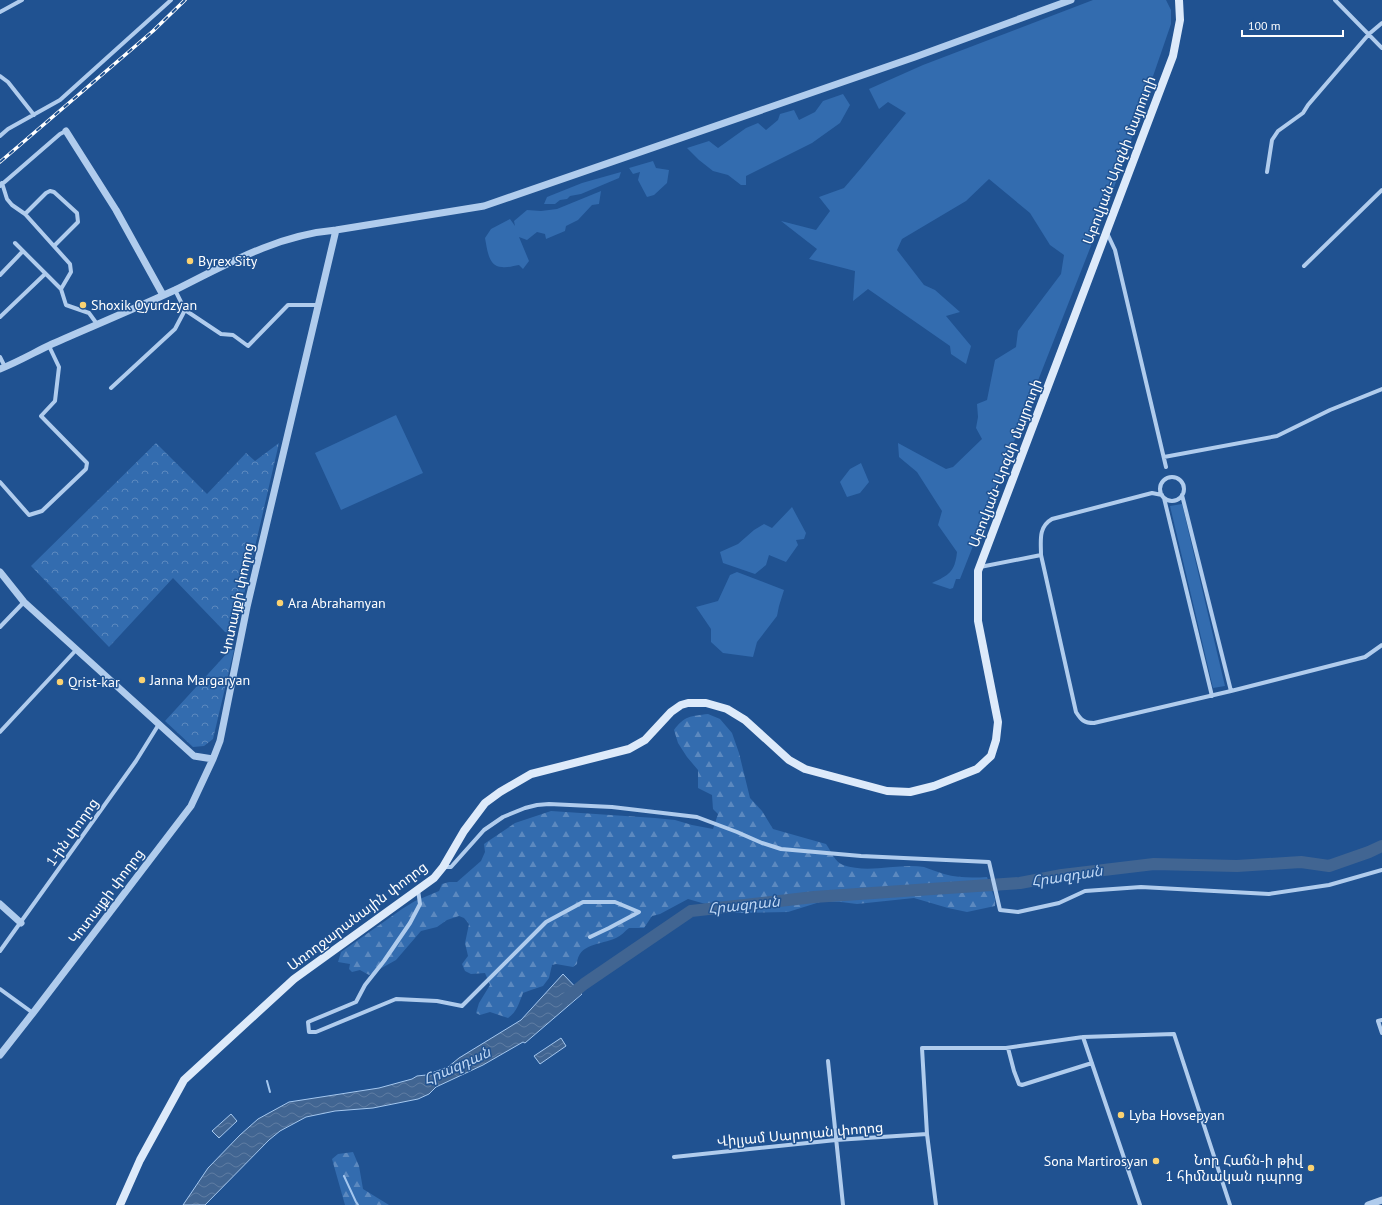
<svg xmlns="http://www.w3.org/2000/svg" width="1382" height="1205" viewBox="0 0 1382 1205" font-family="'PT Sans','Noto Sans Armenian',sans-serif">
<defs>
<pattern id="forest-firs" width="22" height="20" patternUnits="userSpaceOnUse"><rect width="22" height="20" fill="#336caf"/><path d="M5 1l3.5 6h-7zM16 11l3.5 6h-7z" fill="#5c89bf"/></pattern>
<pattern id="park-crowns" width="20" height="18" patternUnits="userSpaceOnUse"><rect width="20" height="18" fill="#336caf"/><path d="M2 6a3 3 0 1 1 6 0M12 15a3 3 0 1 1 6 0" fill="none" stroke="#5c89bf"/></pattern>
<pattern id="water-waves" width="16" height="10" patternUnits="userSpaceOnUse"><rect width="16" height="10" fill="#416592"/><path d="M0 5q4-4 8 0t8 0" fill="none" stroke="#5e7ca2"/></pattern>
</defs>
<rect width="100%" height="100%" fill="#205291"/>
<path fill="#336caf" d="M1093,0H1166L1171,10V24L1120,172L960,579H956L953,588L950,589L932,583C949,575 955,572 957,552L938,525L942,511L917,472L899,457L898,443L946,469L953,467L982,439L976,428L978,417L977,404L987,400L995,360L1016,347L1018,331L1061,274L1064,255L1050,245L1030,213L989,179L966,201L902,239L897,250L924,285L935,290L960,312L946,316L971,346L966,364L951,354L950,346L868,289L853,301L855,271L809,259L817,249L781,221L816,230L830,211L819,197L844,188L862,167L906,113L888,102L879,109L869,89L923,65Z
M843,94L850,105L840,123L812,143L746,176V185H741L728,175L713,171L699,160L687,148L709,141L718,148L746,128L758,123L766,130L778,120L780,114L794,110L799,120L815,112L823,101Z
M653,161L656,168L669,170L667,183L654,195L647,197L638,180L640,172L633,174L629,168Z
M621,172L619,178L581,194L570,196L567,199L560,200L555,204H544L547,197L582,183Z
M601,191L599,204L592,205L578,220L566,226L565,231L546,239L545,234L537,232L527,240L519,237L529,261L523,269L519,265C513,266 507,268 502,267C488,267 487,248 485,238L491,229L510,219L515,226L514,221L527,210L541,211L557,209Z
M396,415L423,473L341,510L315,453Z
M861,463L869,482L860,493L847,497L840,482L850,469Z
M1182,504L1225,686L1213,688L1170,506Z
M792,507L806,533L804,539L796,540L798,545L786,562L769,555L766,565L755,574L723,563L720,552L738,544L754,530L764,524L772,528Z
M737,572L784,590L779,606L777,616L757,642L753,657L723,653L711,642V629L696,607L718,601L730,575Z"/>
<path fill="url(#forest-firs)" d="M708,714L720,719L732,733L739,753L750,798L762,811L773,829L826,844C831,851 835,862 843,865C869,874 898,863 924,867C930,869 937,872 944,874C958,878 973,878 987,877L995,899V906L967,912L948,908L914,898L857,904L841,902H820L788,912L737,913L688,899L660,914L652,916L644,928H629C625,931 621,936 616,938C601,945 578,943 577,964L573,967L556,964L552,965L549,978L543,986L531,990L523,993C519,1003 517,1012 508,1018L490,1012L480,1015L476,1013L479,1003L490,985L485,973L471,974L465,971L462,964L468,956L465,943L469,924L464,918L459,916L447,920L437,927L421,931L396,960L369,975L360,970L352,972L349,969L350,964L338,962L341,952L402,909L415,901L439,891L442,884L449,882H457L481,861L485,852L484,844L515,823L551,811L655,818L675,820L692,825L713,829L718,814L713,809L712,795L698,788V770L687,757L678,743L674,730C684,716 691,716 708,714Z
M353,1152L359,1166L363,1189L389,1205H345L332,1159L338,1154Z"/>
<path fill="url(#park-crowns)" d="M156,443L207,494L246,453L255,461L279,443L236,629L233,633L225,632L173,578L109,647L31,566Z
M230,650H234L213,739L204,746L193,747L165,721Z"/>
<path fill="url(#water-waves)" stroke="#a4c7ef" d="M563,974L582,994L525,1043L523,1042L483,1065L436,1087L429,1094L418,1099L373,1108L335,1111L306,1117L280,1131L269,1140L205,1205H183L208,1168L240,1135L258,1119L289,1102L379,1088L412,1079L417,1076L426,1075L448,1067L459,1058L521,1020Z
M561,1038L566,1046L540,1064L534,1056Z
M231,1114L237,1121L219,1138L212,1131Z"/>
<g fill="none" stroke-linecap="round" stroke-linejoin="round">
<path stroke="#a4c7ef" stroke-width="2" d="M267,1081L270,1092
M344,1176L356,1202L358,1205"/>
<path stroke="#416592" stroke-width="12" d="M566,999L584,984L691,911L814,897L1020,883L1062,875L1154,864L1237,866L1301,862L1329,866L1369,852L1382,846"/>
<path stroke="#b0cced" stroke-width="4" d="M1335,0L1382,48
M0,12L22,0
M0,76L8,82L34,115
M0,136L8,129L60,100L171,0
M1267,172L1272,140L1278,131L1303,113L1308,105L1369,34L1382,23
M2,183L7,199L12,205L25,214L70,264L71,272L61,289
M0,186L60,134L66,131
M25,214L46,193L50,191L54,192L77,213L78,222L54,246
M1107,233L1115,250L1166,467
M15,243L61,289L66,305L89,313L97,324
M1304,266L1382,190
M0,275L23,251
M185,310L221,334L233,335L248,346L288,305H318
M0,317L45,274
M0,357L5,367
M111,388L175,329L185,310L175,290
M1164,457L1277,436L1330,410L1382,389
M1160 489a12 12 0 1 1 24 0a12 12 0 1 1-24 0Z
M0,482L29,515L42,511L86,469L87,463L41,416L55,401L59,367L49,346
M1162,495L1152,493L1052,519C1038,527 1041,541 1041,555L1076,712C1081,720 1084,723 1094,723L1231,691L1365,657L1382,645
M1182,495L1231,691
M1164,498L1212,696
M980,567L1041,555
M0,627L24,602
M0,732L77,649
M443,867H451L484,830L503,817L525,808L537,805L549,804L612,807L697,817L737,832L762,843L781,849L861,856L989,862L1000,910L1018,912L1059,903L1085,891L1141,887L1269,894L1329,885L1382,870
M418,890L420,904L410,923L384,961L365,985L356,1002L308,1022L309,1032H316L396,999L437,1001L462,1006L546,922L583,902H615L639,912L609,928L590,937
M0,951L136,761L159,724
M0,989L33,1013
M1382,1020L1378,1021L1382,1033
M1083,1037L1140,1205
M1008,1048L1014,1071L1019,1084L1022,1085L1092,1063
M828,1061L843,1205
M674,1157L836,1140L927,1134
M936,1205L927,1134L922,1048H1006L1083,1037L1174,1034L1230,1205"/>
<path stroke="#b0cced" stroke-width="7" d="M66,131L116,210L163,295
M0,369C18,362 35,352 52,344C93,326 134,309 175,290C227,264 277,235 336,230L484,206L915,57L1071,0
M0,572L24,602L194,756L213,759
M0,904L21,923
M0,1055L33,1013L191,806L213,759L220,741L247,607L336,230
M1368,1205L1382,1200"/>
<path stroke="#ddeafa" stroke-width="8" d="M120,1205L140,1160L184,1080L294,979L434,878L443,867L464,831L485,803L500,792L531,774L629,749L645,740L671,712L681,705L688,703H706L727,709L745,720L789,760L805,769L887,791L910,792L934,786L977,769L991,756L996,740L998,722L978,621V571L1173,56L1180,20L1179,0"/>
<defs>
<path id="rail" d="M0,162L153,31L185,0"/>
</defs>
<use href="#rail" stroke="#fff" stroke-width="3.5"/>
<use href="#rail" stroke="#205291" stroke-width="2" stroke-dasharray="6" stroke-linecap="butt"/>
</g>
<g fill="#fbd271" stroke="#205291" stroke-width="1.5">
<circle cx="190" cy="261" r="4"/>
<circle cx="83" cy="305" r="4"/>
<circle cx="280" cy="603" r="4"/>
<circle cx="142" cy="680" r="4"/>
<circle cx="60" cy="682" r="4"/>
<circle cx="1121" cy="1115" r="4"/>
<circle cx="1156" cy="1161" r="4"/>
<circle cx="1311" cy="1168" r="4"/>
</g>
<g text-anchor="middle" stroke-width="3" stroke-linejoin="round" paint-order="stroke">
<g font-size="14" fill="#fff" stroke="#205291">
<text transform="translate(1119 160) rotate(-69)" y="5">Աբովյան-Արզնի մայրուղի</text>
<text transform="translate(1005 463) rotate(-69)" y="5">Աբովյան-Արզնի մայրուղի</text>
<text transform="translate(237 599) rotate(-78)" y="5">Կոտայքի փողոց</text>
<text transform="translate(72 832) rotate(-55)" y="5">1-ին փողոց</text>
<text transform="translate(106 896) rotate(-53)" y="5">Կոտայքի փողոց</text>
<text transform="translate(357 916) rotate(-37)" y="5">Առողջարանային փողոց</text>
<text transform="translate(800 1134) rotate(-5)" y="5">Վիլյամ Սարոյան փողոց</text>
</g>
<g font-size="14" fill="#fff" stroke="#205291" text-anchor="start">
<text x="198" y="266">Byrex Sity</text>
<text x="91" y="310">Shoxik Qyurdzyan</text>
<text x="288" y="608">Ara Abrahamyan</text>
<text x="150" y="685">Janna Margaryan</text>
<text x="68" y="687">Qrist-kar</text>
<text x="1129" y="1120">Lyba Hovsepyan</text>
<text x="1303" y="1165" text-anchor="end">Նոր Հաճն-ի թիվ<tspan x="1303" dy="16">1 հիմնական դպրոց</tspan></text>
<text x="1148" y="1166" text-anchor="end">Sona Martirosyan</text>
</g>
<g font-size="15" font-style="italic" fill="#bdd6f4" stroke="#205291">
<text transform="translate(1067 876) rotate(-9)" y="5">Հրազդան</text>
<text transform="translate(744 905) rotate(-6)" y="5">Հրազդան</text>
<text transform="translate(457 1066) rotate(-24)" y="5">Հրազդան</text>
</g>
</g>
<path d="M1242 30v6h101v-6" fill="none" stroke="#ffffff" stroke-width="2"/>
<text x="1248" y="30" font-size="12" fill="#ffffff" stroke="#205291" stroke-width="3" paint-order="stroke">100 m</text>
</svg>
